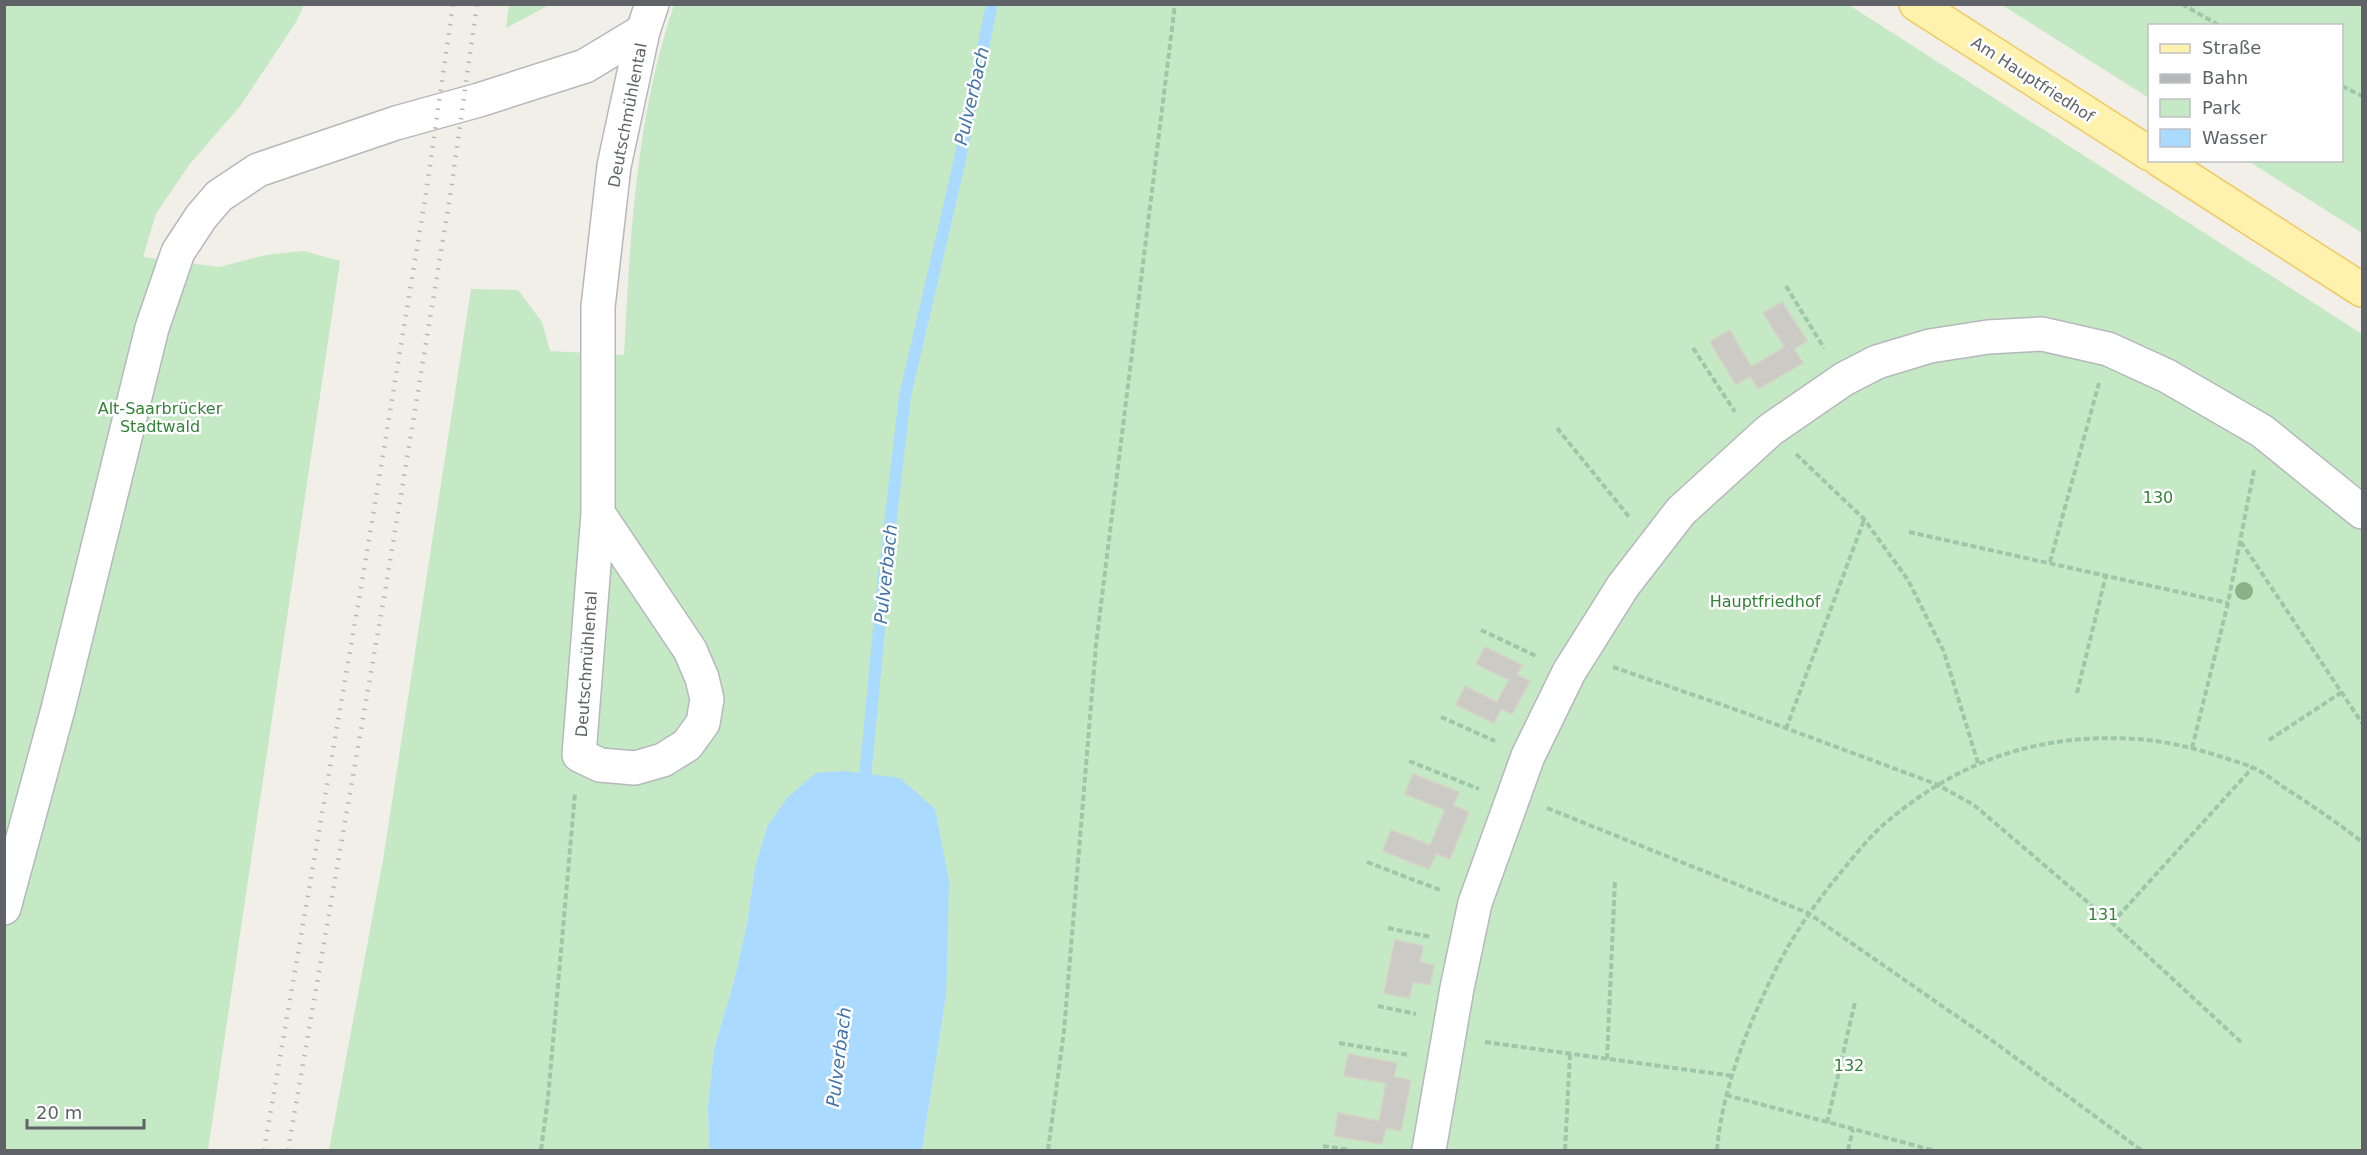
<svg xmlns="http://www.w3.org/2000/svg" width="2367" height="1155" viewBox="0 0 2367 1155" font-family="'DejaVu Sans',sans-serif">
<rect width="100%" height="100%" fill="#f1efe8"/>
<path fill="#c5e8c5" d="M5,5H304L296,22L241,105L189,165L156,214L143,257L219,267L266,255L304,251L340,261L208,1150H5Z
M509,5V4L549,5L506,28Z
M674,5H1849L2362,334V1150H922L946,996L767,827L755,867L747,924L734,981L714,1049L708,1105L709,1150H329L383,860L471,289L518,290L542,322L550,351L624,355C630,238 636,117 674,5Z
M2002,5H2362V233L2248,161L2342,160V26H2150L2149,98Z"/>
<path fill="#aadaff" d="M845,771L900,778L935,809L949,881L946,996L922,1150H709L708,1105L714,1049L734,981L747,924L755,867L767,827L787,798L816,773Z"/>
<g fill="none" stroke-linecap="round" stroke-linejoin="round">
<path stroke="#aadaff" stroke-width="12" d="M864,788L884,576L905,396L958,168L992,4"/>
</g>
<path fill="#cccac5" stroke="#d6d1c6" stroke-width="1.5" d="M1782,302L1807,341L1794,349L1803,363L1758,389L1750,376L1736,385L1710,342L1730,330L1751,367L1785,347L1763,313Z
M1485,647L1522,665L1517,675L1530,681L1512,714L1501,709L1494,723L1456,705L1465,686L1497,702L1509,680L1476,664Z
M1413,774L1459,792L1453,805L1469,812L1450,859L1436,854L1429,869L1383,851L1391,830L1430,845L1445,810L1405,794Z
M1395,940L1423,946L1420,962L1434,965L1430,985L1413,982L1409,998L1384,993Z
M1348,1054L1397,1063L1394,1077L1411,1080L1401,1131L1386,1128L1382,1144L1334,1136L1338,1113L1379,1121L1386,1083L1344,1076Z"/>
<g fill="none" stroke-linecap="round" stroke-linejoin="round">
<defs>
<path id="minor" d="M598,513L690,650L702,678L707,699L703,723L687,745L663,760L635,768L600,765L579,755L598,513V307L614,166L643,31L652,4
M4,908L58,709L152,328L178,252L201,217L219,196L258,170L396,123L479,100L585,66L643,31
M1429,1150L1457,988L1475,903L1528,756L1569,672L1623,586L1681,511L1770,430L1844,379L1877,362L1930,346L1988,337L2042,334L2108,349L2167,376L2262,431L2362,512"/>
<path id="major" d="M1916,4L2150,154
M2160,160L2362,290"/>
</defs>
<use href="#minor" stroke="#b5b8bc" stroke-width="36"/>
<use href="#major" stroke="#f2c960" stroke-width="36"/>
<path stroke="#9cc7a9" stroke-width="4" stroke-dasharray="6 3" stroke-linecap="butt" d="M2182,4L2220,26
M2342,86L2362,96
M1786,286L1824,348
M1693,348L1735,412
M1557,428L1630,518
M1796,454L1864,519L1908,580L1944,652L1978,763
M1909,532L2228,603
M2241,542L2362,723
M2050,562L2099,383
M1481,630L1536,656
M1613,667L1737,710L1936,784L1974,805L2112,923L2241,1042
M2077,693L2106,575
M1441,717L1495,741
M1786,729L1864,520
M2269,740L2342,692
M2192,748L2228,603L2254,470
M1409,761L1479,789
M1547,808L1808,913L1994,1042L2141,1150
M1367,862L1440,890
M2112,923L2253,767
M1388,928L1430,937
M1378,1006L1416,1014
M1485,1042L1733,1076
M1339,1043L1409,1055
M1607,1059L1615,881
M1726,1095L1932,1150
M1827,1123L1855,1002
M1323,1146L1350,1150
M541,1150L548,1098L575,793
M1048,1150L1064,1031L1096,645L1175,4
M1565,1150L1570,1054
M1717,1150C1722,1091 1745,1033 1771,979C1789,941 1811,909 1837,877C1853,858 1870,835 1889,820C1962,759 2041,733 2136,739C2168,741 2198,749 2228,759C2237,762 2246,764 2254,768C2266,774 2277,783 2288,790C2314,807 2338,823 2362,842
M1848,1150L1853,1129"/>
<use href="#minor" stroke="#fff" stroke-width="33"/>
<use href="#major" stroke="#fff2af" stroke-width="33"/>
<path stroke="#b6b7b8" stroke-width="4.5" stroke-dasharray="1.5 8" stroke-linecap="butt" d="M264,1150L363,576L426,193L453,4
M288,1150L387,580L450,197L477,4"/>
</g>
<circle fill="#89b387" cx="2244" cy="591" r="9"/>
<g text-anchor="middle" stroke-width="5" stroke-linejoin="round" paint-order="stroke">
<g font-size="16" fill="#5f6368" stroke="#fff">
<text transform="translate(2033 79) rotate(33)" y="6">Am Hauptfriedhof</text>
<text transform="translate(627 115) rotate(-79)" y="6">Deutschmühlental</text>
<text transform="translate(586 664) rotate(-86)" y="6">Deutschmühlental</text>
</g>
<g font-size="16" fill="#348238" stroke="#fff">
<text x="160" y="414">Alt-Saarbrücker<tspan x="160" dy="18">Stadtwald</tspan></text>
<text x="2158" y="503">130</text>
<text x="1765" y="607">Hauptfriedhof</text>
<text x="2103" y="920">131</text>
<text x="1849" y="1071">132</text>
</g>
<g font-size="18" font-style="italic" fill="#4174aa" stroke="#fff">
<text transform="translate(972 96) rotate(-77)" y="6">Pulverbach</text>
<text transform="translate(886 574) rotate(-84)" y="6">Pulverbach</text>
<text transform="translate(839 1057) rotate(-83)" y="6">Pulverbach</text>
</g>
</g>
<rect width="2367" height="1155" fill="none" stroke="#5f6368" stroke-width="12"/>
<rect x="2148" y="24" width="195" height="138" fill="#ffffff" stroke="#bfc1c3" stroke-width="1.5"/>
<rect x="2160" y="44" width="30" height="9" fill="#fff2af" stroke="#bfc1c3" stroke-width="1.5"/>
<text x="2202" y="54" font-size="18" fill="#5f6368">Straße</text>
<rect x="2160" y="74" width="30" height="9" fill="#b6b7b8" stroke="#bfc1c3" stroke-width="1.5"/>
<text x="2202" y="84" font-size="18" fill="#5f6368">Bahn</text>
<rect x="2160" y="99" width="30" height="18" fill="#c5e8c5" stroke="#bfc1c3" stroke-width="1.5"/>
<text x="2202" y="114" font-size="18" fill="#5f6368">Park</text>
<rect x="2160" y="129" width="30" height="18" fill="#aadaff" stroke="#bfc1c3" stroke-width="1.5"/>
<text x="2202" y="144" font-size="18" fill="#5f6368">Wasser</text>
<path d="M27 1119v9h117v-9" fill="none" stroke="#5f6368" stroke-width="3"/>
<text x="36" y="1119" font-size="18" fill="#5f6368" stroke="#ffffff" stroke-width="4.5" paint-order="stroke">20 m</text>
</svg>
